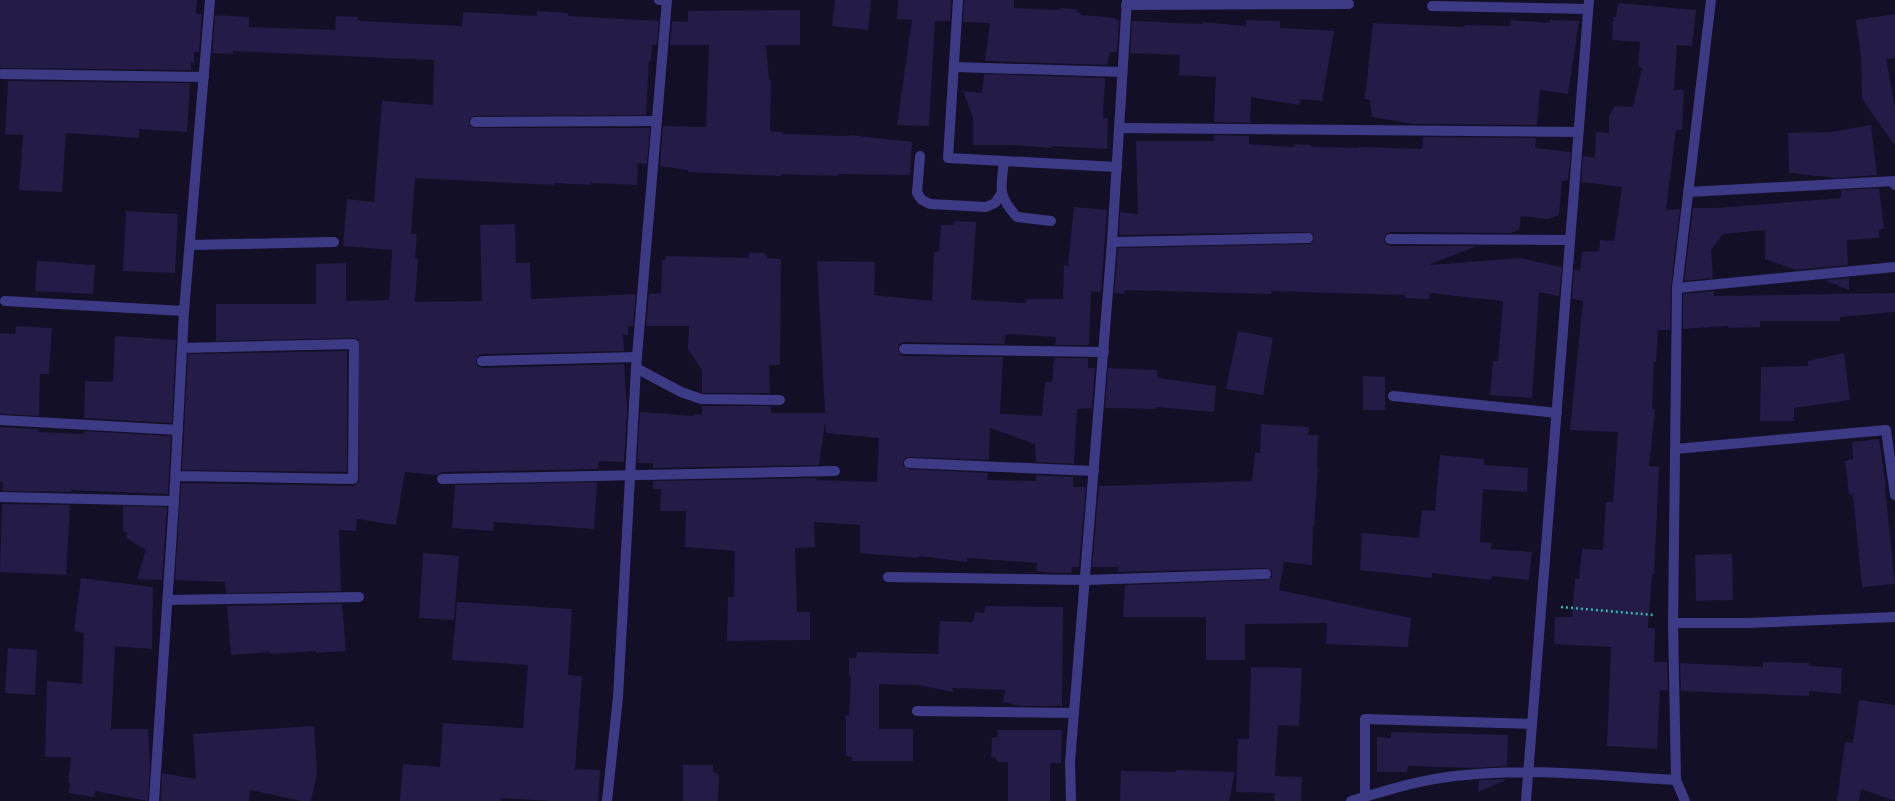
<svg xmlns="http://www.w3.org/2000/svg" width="1895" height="801" viewBox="0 0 1895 801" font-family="'Nunito Sans',sans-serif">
<rect width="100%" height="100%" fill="#130f26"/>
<path fill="#241b47" d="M0,0H197L196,14H202L199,52H194V63L191,62V70L0,68Z
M835,0H871L868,30L832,26Z
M898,0H951L950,21H935L929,126L897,125L912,20L897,19Z
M964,0H1014V8L1060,10V8L1075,9L1082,15L1115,18V20H1119L1117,52H1110L1107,65L985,61L990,23L963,22Z
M1618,3L1696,10L1692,46L1677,45L1674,90H1684L1682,130H1676L1666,210L1680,209L1671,287L1670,330H1658L1656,362L1654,361L1652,409H1655L1649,466L1659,467L1654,574H1652L1648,628H1655L1654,662H1667L1668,690H1660L1657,749L1607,746L1611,647L1554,644L1555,617H1572L1575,579H1579L1582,549L1603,550L1606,502H1613L1618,432L1570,430L1583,301L1572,299L1574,269L1580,271L1582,252L1599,251L1600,240L1614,241L1622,187L1581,182L1583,155L1595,158L1596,132L1609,133V116L1615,106L1633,107L1642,68L1638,66L1640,42L1612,40L1613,17H1616Z
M800,10V45H766L769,80L771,81L770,131L783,132V134L850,136V135L912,142L910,175L838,174V176L781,174V176L688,172V170L660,166L663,126L706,127L709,45H670L672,21L688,22V11Z
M537,11L568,13V16L659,21L657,45H652L651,61H649L646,115L475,116L469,119L470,126L475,128H650L647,164L638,163L637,185L591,183V185L554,183V185L415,178L411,234H417L415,258L418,259L415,302L482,301L480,225L515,224L516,263H530L531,299L636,294L633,326H628V335H623L624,351L482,354L478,356L476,361L477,365L482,368L624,364L627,410L624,462L599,461L598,469L442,472L437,475L405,472L396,525L357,519L356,531L339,530L341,591L226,593L225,582L175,580L181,483L353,486L359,482V340L354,338L216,341V304H316V264L346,263V301L389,300L392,250L343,246L347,199L374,202L382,101L433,105L434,60L233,51V54L212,53L215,15L249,17V27L335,30L336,16L358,17V21L462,26L463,12L537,16Z
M1895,14V58L1886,59L1895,107V146L1862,99L1861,57L1856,20Z
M1246,20L1280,21V28L1334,31L1322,101L1301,99L1299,105L1251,97L1250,123L1214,122L1216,77L1179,75L1180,55L1130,53L1132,21L1203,24V22L1246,26Z
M1511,20L1550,23V20L1579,21L1568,94L1540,90L1537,125L1413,124L1372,117L1370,100L1365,99L1373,23L1464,27L1465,25L1510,26Z
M984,74L1105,78L1103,118H1108L1107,149L1052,146V148L1013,145H973V117L963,91L982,93Z
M8,81L190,83L187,132L139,129V138L66,133L62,192L19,190L23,135L5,134Z
M1871,125L1877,175L1836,178L1789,173L1788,133L1831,132Z
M1214,135L1249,136V144L1294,147V144L1310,145L1313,147L1358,148V147L1422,149L1423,137L1536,138L1535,148L1571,152L1568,180L1562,181L1559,215L1548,219L1521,216L1519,230L1511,233L1390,232L1386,234L1384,239L1385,243L1390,246H1477L1430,264L1431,265L1519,258L1562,267L1559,296L1539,292L1532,398L1490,395L1493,361H1498L1503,301L1430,293L1429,299L1405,298V295L1271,291V294L1125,290L1124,294L1114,293L1118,248L1308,244L1313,241L1314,235L1308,232L1119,235L1120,212L1138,214L1136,141H1214Z
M1879,188L1884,228L1879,230V238L1847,240L1848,265L1795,270L1765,259V230L1723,234L1711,250L1713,278L1684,281L1693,208H1716L1841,198V190Z
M1074,207L1107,210L1101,292L1091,291L1089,345H1055L1056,337L1006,334L1004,344L904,342L899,345L898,349L900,354L904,356L1003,357L1000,414L1042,416L1045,382H1052L1054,358H1088V368H1095L1092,408L1077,409L1074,464L1036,462L1035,444L990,428L989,460L909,457H906L903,462V466L909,469L988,473L987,480L1036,481V475L1073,477V487H1086L1079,567H1072L1071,573H1053L1036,571L1037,563L967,558V562L919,556L918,558L860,553V525L814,522L815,547L795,548L797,612H810V640L727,641L728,597H734L735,551L685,547L686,511H660L661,489H653V481L817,478L816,480L877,482L879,438L826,433L825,422L819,465L653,468V463H637L640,412L694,416V414L702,415V406H771V413H825L817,261L875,262L874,295L932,301L934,252L939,251L941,225H953L955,221L976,222L971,300L1026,303V299H1063L1064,265L1068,266Z
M126,211L178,214L175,273L123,271Z
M750,253H764L768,258L781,259L780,365H769L770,393H702V370L688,349L689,326H646L649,294L661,293L662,260H665L666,256L748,258Z
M37,261L95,265L93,294L35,291Z
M1849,278V290L1824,280Z
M1714,291V296L1895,293V312L1840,317V321H1760V327L1728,328V326L1683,329V294Z
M16,326L52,328L49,374H40L39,416L0,414V333L15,334Z
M1238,331L1273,338L1263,395L1226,389Z
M115,336L176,340L172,423L84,418L85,381L113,382Z
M347,351V472L182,470L188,354Z
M1844,353L1850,400L1794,408V421H1760L1761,367L1808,366V361Z
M1108,368L1157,370L1158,378L1216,386L1214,412L1156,407V409L1105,408Z
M1363,376L1385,377V410H1363Z
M1261,424L1309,427L1308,435H1318L1317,466L1318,467L1314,526H1313L1312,565L1284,562L1279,590L1411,618L1408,647L1326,644L1327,623L1245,624V660H1206V617H1123L1125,585L1266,580L1272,577V571L1266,568L1118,572V567H1092L1099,486L1252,481L1255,452L1260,453Z
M0,427L38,429V432L84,434V431L171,436L168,494L71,490V492L2,491L3,482H0Z
M1879,439L1886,487H1885L1895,584L1862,587L1853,494L1849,495L1845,461L1853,459L1852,442Z
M1440,455L1484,459V465L1528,468L1527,492L1483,489L1480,542L1492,543L1491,549L1532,552L1529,580L1492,576L1491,580L1432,573V578L1360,570L1362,533L1419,538L1422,510L1435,511Z
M597,482L594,529L494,522L493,531L452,528L455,485Z
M2,504L70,505L66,575L0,572Z
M123,506L167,507L162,580L137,579L146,550L126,538L127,533L123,531Z
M423,553L459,556L454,620L419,618Z
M1732,554L1733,600L1696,601L1695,555Z
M81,578L153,587L152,649L115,646L111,729H148L150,770L148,801L95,791L94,797L69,793L70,783L68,782L71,757H45L47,681L82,684L84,633L74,631Z
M457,602L572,609L568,675L582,676L575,769L600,770L598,801H551L501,798V801H400L403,764L440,767L443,723L523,728L528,665L452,660Z
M342,604L346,651L316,653V651L269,654V652L231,655L227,606Z
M986,606L1063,607L1062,706H1020L1003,702L1005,690L952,688L953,692L918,685L879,684V729H913V761H852V757L846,756V715L849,716L851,677L849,675V658H856L857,652L938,654L940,621L973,622L975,612L984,613Z
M8,648L37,650L35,695L5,693Z
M1763,662L1809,663V666L1842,668L1841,694L1809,691V696L1681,691L1680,663L1763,667Z
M1251,667L1302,668L1299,726L1278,725L1275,776L1302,777L1301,801H1274L1275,790L1274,793L1236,792L1238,739H1249Z
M1859,700L1895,705V801L1861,789L1859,801H1837L1845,742L1853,743Z
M314,726L317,773L311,801H301L250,790L249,801H161L162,773L196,779L193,734Z
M998,730H1062L1061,763H1050V801H1008V762H997L996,758L991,757L992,738L997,737Z
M1391,732L1508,735L1507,766L1475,768L1408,766L1407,772H1377V737L1391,738Z
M683,765H713V772L719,774L718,801H683Z
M1176,770L1235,772L1229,801H1120L1121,771L1176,772Z
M1506,779V780L1478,792L1479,780Z"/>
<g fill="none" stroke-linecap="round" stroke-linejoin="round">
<path stroke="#2fb8b0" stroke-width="2.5" stroke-dasharray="2 3" stroke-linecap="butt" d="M1561,607L1654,615"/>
<path stroke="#3d3a85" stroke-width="10" d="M659,0H667
M958,0L948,158L1117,167
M1126,5L1349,4
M1432,6L1588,9
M954,67L1122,72
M2,74L204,77
M475,122L657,121
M1119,128L1578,132
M920,156L917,193L922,200L930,204L986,207L995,203L1001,194
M1004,161C1001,189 997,195 1017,217L1051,221
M1688,192L1895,181V185
M1390,239L1570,240
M1112,242L1308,238
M1677,288L1895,267
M5,301L184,311
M904,349L1104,352
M482,361L637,357
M636,368L681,392L701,399L780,400
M0,420L178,430
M1675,449L1886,430L1895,495
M909,463L1094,471
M442,479L835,471
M0,497L174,501
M888,577L1085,580L1266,574
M1676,780L1685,801"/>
<path stroke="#3d3a85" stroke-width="10" d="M190,245L334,242
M1393,396L1557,413
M176,476L353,479L354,344L182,348
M168,600L359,597
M1673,623H1748L1895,617
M917,711L1074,713
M1365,797V719L1532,724
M154,801L174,501L184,311L210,0
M607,801L618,697L636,368L667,0
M1071,801L1070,762L1112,242L1127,0
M1351,801C1385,791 1419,780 1455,776C1528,767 1603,776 1676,780L1673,623L1677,288L1711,0
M1526,801L1589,0"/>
</g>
</svg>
